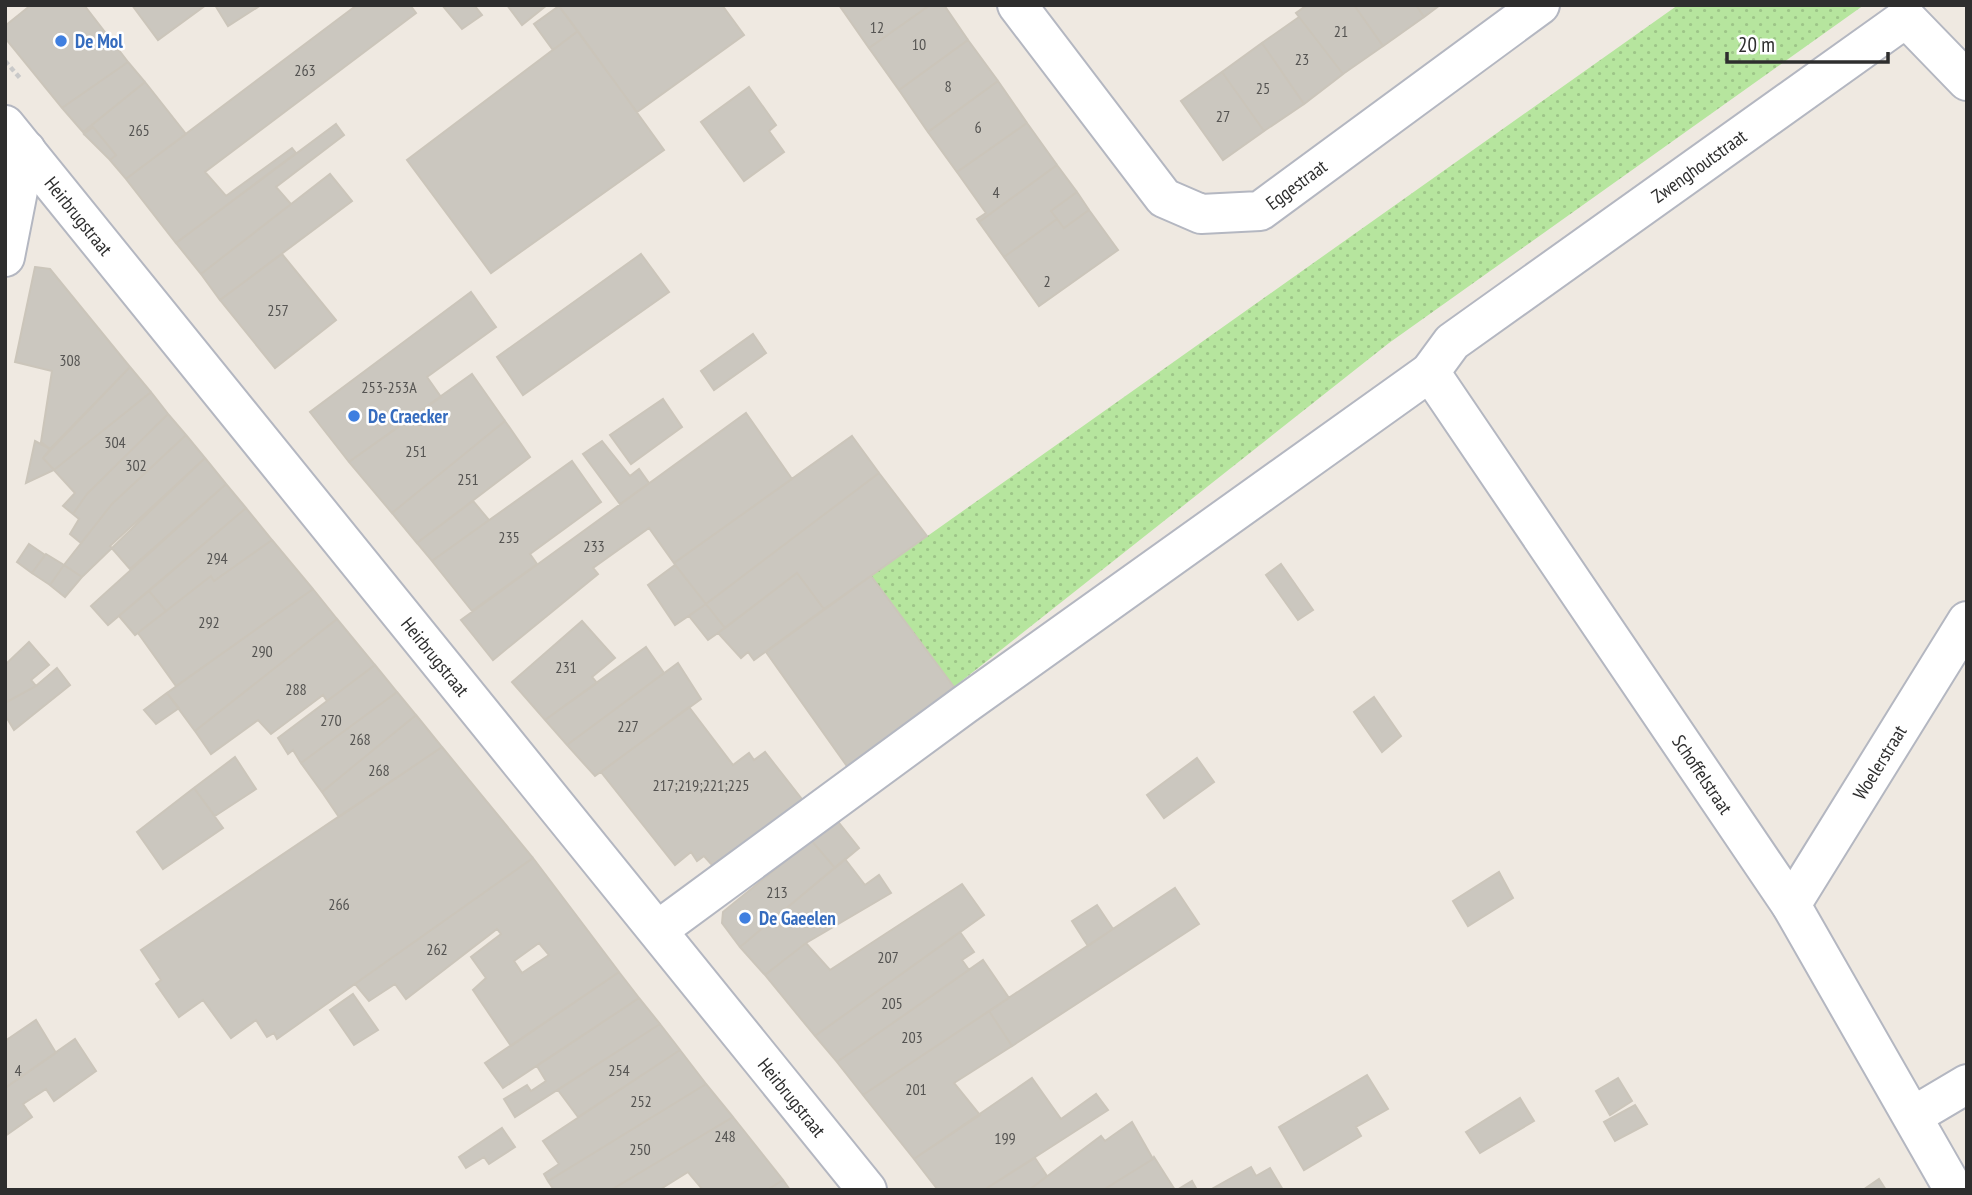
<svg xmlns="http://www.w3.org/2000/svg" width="1972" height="1195" viewBox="0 0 1972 1195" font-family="'PT Sans Narrow',sans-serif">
<defs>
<pattern id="grass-dots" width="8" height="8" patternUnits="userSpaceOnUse" patternTransform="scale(1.75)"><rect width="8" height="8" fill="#b6e59e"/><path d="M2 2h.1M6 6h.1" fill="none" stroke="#9dc588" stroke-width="1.8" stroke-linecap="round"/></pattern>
</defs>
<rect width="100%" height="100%" fill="#efe9e1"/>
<path fill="url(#grass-dots)" d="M1678,5H1864L1389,343L954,687L871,576Z"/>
<path fill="#cbc7bf" stroke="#cbc5ba" stroke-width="2" fill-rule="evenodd" d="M31,5H84L128,62L62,108L5,38V26Z
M132,5H206L158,40Z
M215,5H261L228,26Z
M357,5H410L416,13L205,172L226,196L292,148L296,153L176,243L126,179Z
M442,5H474L482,15L462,29Z
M507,5H547L522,25Z
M722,5L744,35L637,112L558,5Z
M839,5H930L869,48Z
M930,5H944L968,40L899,90L869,48Z
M1307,5H1354L1383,46L1343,74L1296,13Z
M1354,5H1416L1424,17L1383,46Z
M1416,5H1440L1424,17Z
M559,6L578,31L553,50L534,24Z
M1299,17L1343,74L1304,104L1262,43Z
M578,31L664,150L491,273L407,160Z
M968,40L998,81L928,132L899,90Z
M1262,43L1304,104L1264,131L1222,72Z
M128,62L145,82L83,132L62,108Z
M1222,72L1264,131L1223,160L1181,101Z
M998,81L1027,123L957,172L928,132Z
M145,82L186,134L126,179L110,160L116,155L93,127L84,134L83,132Z
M749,87L776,125L769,131L784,152L744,181L701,122Z
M1027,123L1057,165L979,222L977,219L986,213L957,172Z
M336,124L344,135L276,187L291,204L201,274L176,243Z
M93,127L116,155L110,160L84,134Z
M1057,165L1077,192L1051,211L1057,219L1004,257L979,222Z
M330,174L352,201L220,300L201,274Z
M1077,192L1089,210L1064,228L1051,211Z
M1089,210L1118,250L1039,306L1004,257L1057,219L1064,228Z
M282,254L336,320L275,368L220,300Z
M641,254L669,292L523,395L497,357Z
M35,267L50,269L130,367L50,449L41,442L52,371L15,362Z
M471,292L496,327L427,377L441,397L349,462L310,412Z
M753,334L766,353L714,390L701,371Z
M130,367L151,392L54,470L43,458Z
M472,374L505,421L392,513L349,462Z
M151,392L168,414L87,494L73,514L63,506L75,493L54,470Z
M663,399L682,427L631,464L610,435Z
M746,413L792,479L674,563L649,528L593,568L598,574L493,660L461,620Z
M168,414L186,435L112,504L81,543L70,534L79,519L73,514L87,494Z
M505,421L530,457L417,543L392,513Z
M186,435L205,458L82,577L64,565L112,504Z
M852,436L879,473L706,604L674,563Z
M35,441L50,449L43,458L54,470L26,483Z
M602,441L630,476L639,469L649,483L620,504L583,454Z
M205,458L226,484L130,569L110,546Z
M572,461L601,502L530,554L537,564L472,611L432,561Z
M879,473L927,536L824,609L797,573L725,628L706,604Z
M226,484L246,508L108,625L91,606Z
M473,501L489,520L432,561L417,543Z
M246,508L272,540L214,581L211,576L166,611L149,591Z
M272,540L313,589L176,686L138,633L211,576L214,581Z
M29,544L45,555L32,573L17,562Z
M46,554L64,565L50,585L32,573Z
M1281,564L1313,610L1298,620L1266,575Z
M64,565L82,577L65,597L50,585Z
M675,565L706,604L675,625L648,585Z
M797,573L824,609L754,660L748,652L741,658L718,633Z
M871,576L954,687L849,769L766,652Z
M313,589L337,619L195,731L167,693Z
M149,591L166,611L135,635L119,616Z
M706,604L725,628L708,640L689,616Z
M337,619L375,665L327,701L323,695L271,734L258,720L211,754L195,731Z
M582,621L615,658L592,677L597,683L545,720L512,682Z
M29,642L49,665L31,680L36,686L5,703V665Z
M646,647L664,673L567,745L545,720Z
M678,663L701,699L595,776L567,745Z
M375,665L397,692L301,763L293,750L288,754L278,738Z
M57,668L70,685L14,730L5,715V703L36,686Z
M397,692L416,715L322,792L301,763Z
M167,693L179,708L156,724L144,710Z
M1374,697L1401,736L1382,752L1354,712Z
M689,707L733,765L749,753L754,760L765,752L805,803L723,868L713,866L704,856L697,861L691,852L675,865L601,772Z
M416,715L442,747L339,817L322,792Z
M442,747L533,858L277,1039L274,1033L267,1037L256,1020L231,1038L203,1000L179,1017L156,984L161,980L141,950Z
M235,757L256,789L215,816L194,788Z
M1197,758L1214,782L1164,818L1147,795Z
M194,788L223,828L163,869L137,832Z
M836,819L859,848L835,868L811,840Z
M811,840L835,868L740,947L722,923L723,912Z
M533,858L619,972L511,1046L473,990L486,978L471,957L501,934L497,929L406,999L395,984L369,1001L355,984ZM539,943L549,955L522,973L514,961Z
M845,859L865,885L879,875L891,893L806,943L765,975L740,947Z
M1499,872L1513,898L1468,926L1453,901Z
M962,884L984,915L815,1036L765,975L806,943L830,970Z
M1175,888L1199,924L1012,1046L989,1011Z
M1097,905L1113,929L1088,946L1072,921Z
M960,932L974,952L962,960L969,970L837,1062L815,1036Z
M983,960L1009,998L863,1095L837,1062Z
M619,972L639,998L503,1088L485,1063Z
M353,994L378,1030L354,1045L330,1010Z
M639,998L660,1024L515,1117L504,1099L527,1085L531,1091L546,1081L537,1066Z
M989,1011L1012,1046L954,1083L980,1115L914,1159L863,1095Z
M36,1020L56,1053L5,1088V1041Z
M660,1024L680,1050L578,1117L558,1090Z
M75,1039L96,1071L54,1101L46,1089L23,1104L32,1117L5,1136V1088Z
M680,1050L706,1084L548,1181L544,1174L559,1164L543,1141Z
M1367,1075L1388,1109L1356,1127L1361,1136L1304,1170L1279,1127Z
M1032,1078L1061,1119L1096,1094L1108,1110L984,1190H938L914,1159Z
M1618,1078L1632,1101L1610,1115L1596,1091Z
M706,1084L733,1117L611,1190H554L548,1181Z
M1520,1098L1534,1121L1480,1153L1466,1132Z
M1635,1105L1647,1124L1615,1141L1604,1122Z
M733,1117L783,1180L767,1190H703L688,1172L659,1190H611Z
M1132,1122L1153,1159L1103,1190H1029L1101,1136L1105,1141Z
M502,1128L515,1147L489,1164L484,1157L466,1168L459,1157Z
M1154,1157L1175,1190H1103L1153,1159Z
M1035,1158L1047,1176L1029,1190H984Z
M1251,1167L1256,1176L1270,1168L1283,1190H1210Z
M1879,1179L1886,1190H1863Z
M783,1180L790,1190H767Z
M1192,1181L1197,1190H1177Z"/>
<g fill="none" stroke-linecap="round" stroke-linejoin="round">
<defs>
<g id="minor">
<path id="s1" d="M1017,5L1164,198L1201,214L1260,211L1540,5"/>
<path id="s2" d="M5,125L867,1190"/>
<path d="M5,257L26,150"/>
<path id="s3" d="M1430,372L1791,905L1954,1190"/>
<path id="s4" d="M1791,905L1967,621"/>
<path id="s5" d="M658,930L964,705L1430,372L1452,342L1906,18L1967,81"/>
<path d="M1913,1116L1967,1084"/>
</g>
</defs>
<use href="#minor" stroke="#b4b7c1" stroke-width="42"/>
<path stroke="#c9c9c9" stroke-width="4.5" stroke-dasharray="5 3.5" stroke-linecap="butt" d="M5,61L20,78"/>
<use href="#minor" stroke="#fff" stroke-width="38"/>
</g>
<g fill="#3f7fe0" stroke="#fff" stroke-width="2.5">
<circle cx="61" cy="41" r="7"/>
<circle cx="354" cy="416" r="7"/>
<circle cx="745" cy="918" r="7"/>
</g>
<g text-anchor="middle" stroke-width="5" stroke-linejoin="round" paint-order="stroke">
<g font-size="16" fill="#555452">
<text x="877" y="33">12</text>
<text x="1341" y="37">21</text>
<text x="919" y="50">10</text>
<text x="1302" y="65">23</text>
<text x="305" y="76">263</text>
<text x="948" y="92">8</text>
<text x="1263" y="94">25</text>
<text x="1223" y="122">27</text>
<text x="978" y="133">6</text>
<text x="139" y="136">265</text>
<text x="996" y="198">4</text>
<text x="1047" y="287">2</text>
<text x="278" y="316">257</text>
<text x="70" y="366">308</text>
<text x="389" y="393">253-253A</text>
<text x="115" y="448">304</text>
<text x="416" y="457">251</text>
<text x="136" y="471">302</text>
<text x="468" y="485">251</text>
<text x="509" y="543">235</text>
<text x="594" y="552">233</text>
<text x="217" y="564">294</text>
<text x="209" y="628">292</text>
<text x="262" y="657">290</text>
<text x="566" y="673">231</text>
<text x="296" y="695">288</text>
<text x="331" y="726">270</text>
<text x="628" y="732">227</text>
<text x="360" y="745">268</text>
<text x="379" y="776">268</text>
<text x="701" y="791">217;219;221;225</text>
<text x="777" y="898">213</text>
<text x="339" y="910">266</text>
<text x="437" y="955">262</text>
<text x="888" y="963">207</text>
<text x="892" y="1009">205</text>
<text x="912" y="1043">203</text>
<text x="18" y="1076">4</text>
<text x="619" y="1076">254</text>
<text x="916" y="1095">201</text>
<text x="641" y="1107">252</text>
<text x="725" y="1142">248</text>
<text x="1005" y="1144">199</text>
<text x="640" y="1155">250</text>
</g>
<g font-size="19" font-weight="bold" fill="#366cbe" stroke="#fff" text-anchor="start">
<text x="75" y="48">De Mol</text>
<text x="368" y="423">De Craecker</text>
<text x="759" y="925">De Gaeelen</text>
</g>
<g font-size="19" fill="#2e2e2e" stroke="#fff">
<text dy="7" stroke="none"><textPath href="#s5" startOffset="1293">Zwenghoutstraat</textPath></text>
<text dy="7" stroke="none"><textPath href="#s1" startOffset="387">Eggestraat</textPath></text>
<text dy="7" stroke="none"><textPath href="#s2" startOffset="117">Heirbrugstraat</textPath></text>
<text dy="7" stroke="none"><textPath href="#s2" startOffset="684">Heirbrugstraat</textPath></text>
<text dy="7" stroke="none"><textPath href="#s4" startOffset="168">Woelerstraat</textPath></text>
<text dy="7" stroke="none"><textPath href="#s3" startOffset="486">Schoffelstraat</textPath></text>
<text dy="7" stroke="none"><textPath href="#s2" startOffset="1251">Heirbrugstraat</textPath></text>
</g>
</g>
<rect width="1972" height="1195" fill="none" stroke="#2e2e2e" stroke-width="14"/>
<path d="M1727 52v10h161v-10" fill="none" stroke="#2e2e2e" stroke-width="3.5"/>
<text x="1738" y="52" font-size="21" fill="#2e2e2e" stroke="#ffffff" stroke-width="5" paint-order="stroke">20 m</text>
</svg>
